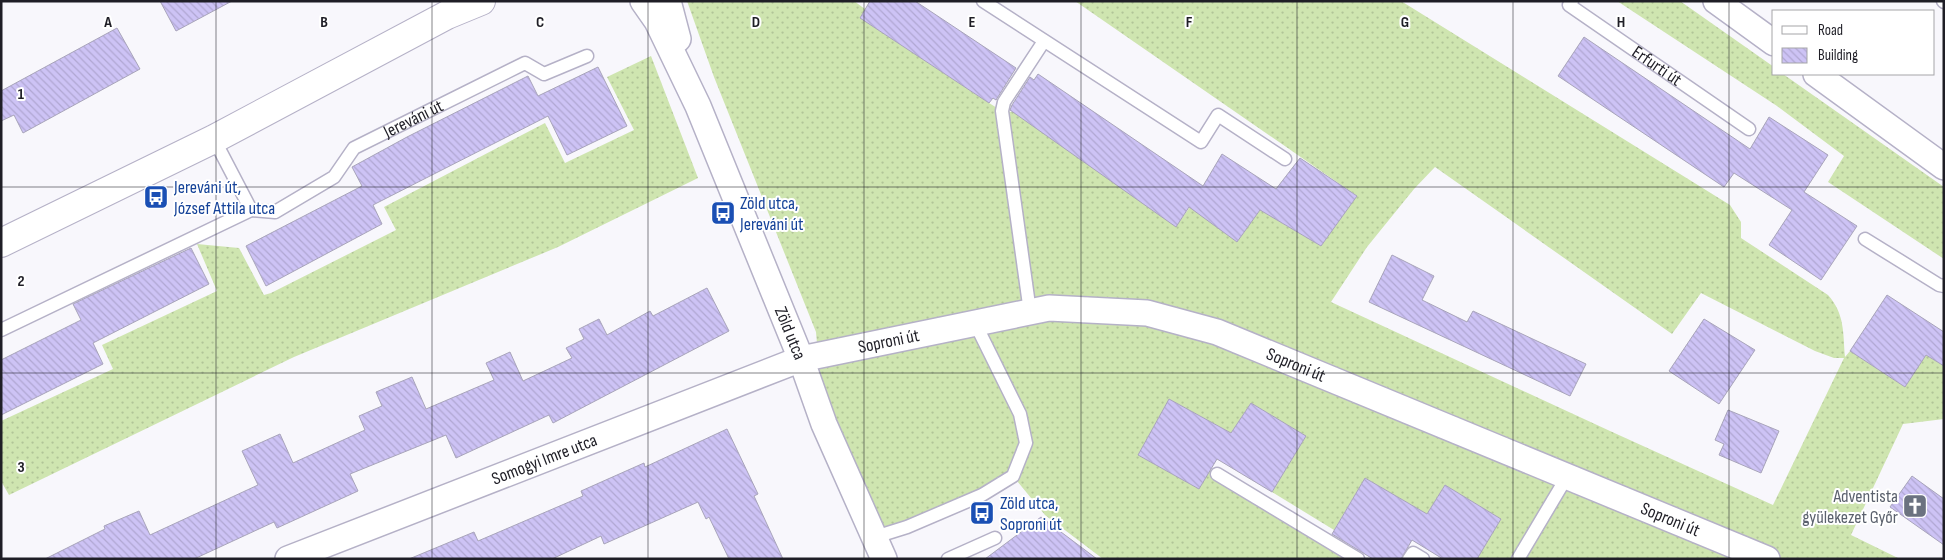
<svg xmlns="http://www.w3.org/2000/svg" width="1945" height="560" viewBox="0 0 1945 560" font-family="'Sofia Sans Condensed',sans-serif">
<defs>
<pattern id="grass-dots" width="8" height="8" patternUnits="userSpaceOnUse" patternTransform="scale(1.25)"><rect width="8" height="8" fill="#cfe5b0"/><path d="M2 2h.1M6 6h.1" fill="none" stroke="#b1c497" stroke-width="1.8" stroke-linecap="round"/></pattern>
<pattern id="building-back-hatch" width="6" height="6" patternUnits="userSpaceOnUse" patternTransform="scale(1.25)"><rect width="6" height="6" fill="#cdc3f5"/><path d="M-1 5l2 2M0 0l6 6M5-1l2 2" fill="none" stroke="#b0a7d2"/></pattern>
</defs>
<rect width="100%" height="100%" fill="#f8f7fc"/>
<path fill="url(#grass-dots)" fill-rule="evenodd" d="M687,1H854L865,9L860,18L989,103L1002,111L1013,112L1176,226L1190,207L1237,242L1260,210L1321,246L1357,196L1075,1H1401L1730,205L1741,222V238L1828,295C1845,314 1843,333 1845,357L1850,351L1905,387L1926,355L1944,366V419L1903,424L1851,535L1900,559H1477L1501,519L1445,485L1427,514L1365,478L1334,530L1272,492L1306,436L1251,403L1231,433L1169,399L1138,455L1199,489L1210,470L1358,559H1103L1045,515L1013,476L875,537L824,424L816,332L714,77ZM1435,167L1672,334L1701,293L1815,351L1834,358H1844L1773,505L1610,431L1331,302L1367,247L1414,189Z
M1617,1H1680L1774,67V74H1783L1944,187V259L1828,182L1844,156L1777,106Z
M651,56L698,178L558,247L294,357L9,495L1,481V421L113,369L102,345L217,291L197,244L239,248L264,295L271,293L396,230L384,207L545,123L565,163L634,130L607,77Z"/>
<path fill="url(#building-back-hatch)" stroke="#a8a4ba" d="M160,1H232L176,31Z
M870,1H915L1016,68L996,100L993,98L989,103L860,18Z
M117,28L140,69L23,133L14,115L1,121V91Z
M1584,37L1750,149L1769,117L1828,155L1804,192L1857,226L1821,280L1769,245L1792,210L1734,173L1724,187L1558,76Z
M598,67L627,126L567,155L548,116L373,205L382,224L266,286L246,246L362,186L352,167L407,137L528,76L538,96Z
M1038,74L1203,186L1222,154L1276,189L1300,158L1357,196L1321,246L1260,210L1237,242L1189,207L1176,227L1010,110L1012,105L1030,77L1034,80Z
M191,248L209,284L93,343L103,364L1,415V360L81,320L73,304Z
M1392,255L1434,276L1422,300L1467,322L1473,311L1586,364L1570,396L1369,302Z
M707,288L729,331L553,423L549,415L456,458L446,435L350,474L358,491L277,528L274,522L194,559H45L105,529L104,526L139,511L150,535L258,485L242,451L280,434L293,463L365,430L359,416L382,406L376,392L412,377L426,409L494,380L486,363L510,352L523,381L572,358L566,348L584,339L579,329L599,319L607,335L650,311L653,316Z
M1887,295L1944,332V366L1926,355L1905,387L1850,351Z
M1704,319L1755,350L1719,404L1669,371Z
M1169,399L1231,433L1251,403L1306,436L1272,492L1217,459L1199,489L1138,455Z
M1728,410L1779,431L1761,473L1719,455L1724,444L1715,440Z
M727,429L758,494L754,496L783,559H729L709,517L706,519L698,502L604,544L601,536L552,559H409L474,532L478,541L583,496L581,491L644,463L645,467Z
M1912,476L1944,499V545L1890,507Z
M1365,478L1427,514L1445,485L1501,519L1477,559H1443L1412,540L1401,559H1373L1332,534Z
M1041,517L1097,559H985Z"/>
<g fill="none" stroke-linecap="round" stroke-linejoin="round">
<defs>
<g id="lane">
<path d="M983,1L1201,142L1218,115L1285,159"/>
<path id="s1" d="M1572,1L1569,5L1749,129"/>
<path d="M1943,1L1944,2"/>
<path id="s2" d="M251,210L275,212L334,177L354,148L525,63L544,74L587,56"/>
<path d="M1865,239L1939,285L1944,286"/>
<path d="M1030,312L1002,111L1004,102L1044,41"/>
<path d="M1,330L251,210L214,139"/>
<path d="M1217,474L1358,559"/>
<path d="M875,537L907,527L982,495L1013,476L1026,443L1020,414L975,323"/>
<path d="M948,559L995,538"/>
<path d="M1409,559L1413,553L1423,559"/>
<path d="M1518,559L1568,475"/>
</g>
<g id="street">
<path id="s3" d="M643,1L657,21L698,106L801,359L824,424L884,559"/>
<path d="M668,1L678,39"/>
<path d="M1716,1L1774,43"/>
<path d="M1816,74L1944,167"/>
<path id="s4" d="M288,559L801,359L1049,308L1147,313L1217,332L1767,559"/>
</g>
<path id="secondary" d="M1,243L214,139L447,15L481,1"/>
</defs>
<use href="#lane" stroke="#b5b1c7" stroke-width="15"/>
<use href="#street" stroke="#b5b1c7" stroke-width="28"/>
<use href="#secondary" stroke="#b5b1c7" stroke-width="30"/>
<use href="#lane" stroke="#fff" stroke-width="12"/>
<use href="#street" stroke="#fff" stroke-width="25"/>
<use href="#secondary" stroke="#fff" stroke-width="28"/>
</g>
<path fill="none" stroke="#1f1e26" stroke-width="1" stroke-opacity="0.55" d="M216,1V559M432,1V559M648,1V559M864,1V559M1081,1V559M1297,1V559M1513,1V559M1729,1V559M1,187H1944M1,373H1944"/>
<defs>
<symbol id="bus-square" viewBox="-11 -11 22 22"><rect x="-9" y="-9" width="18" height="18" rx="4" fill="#1a4fb4" stroke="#fff"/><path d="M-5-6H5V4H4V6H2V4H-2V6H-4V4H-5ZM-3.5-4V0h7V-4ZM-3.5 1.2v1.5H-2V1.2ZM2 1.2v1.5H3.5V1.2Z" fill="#fff"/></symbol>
<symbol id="church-square" viewBox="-11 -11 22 22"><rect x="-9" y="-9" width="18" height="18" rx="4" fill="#6b7280" stroke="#fff"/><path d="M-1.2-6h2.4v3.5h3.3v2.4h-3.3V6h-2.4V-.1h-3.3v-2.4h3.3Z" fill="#fff"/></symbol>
</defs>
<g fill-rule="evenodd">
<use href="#bus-square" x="142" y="183" width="28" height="28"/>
<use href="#bus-square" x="709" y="199" width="28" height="28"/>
<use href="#church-square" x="1901" y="492" width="28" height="28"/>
<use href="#bus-square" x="968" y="499" width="28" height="28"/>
</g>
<g text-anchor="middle" stroke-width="4" stroke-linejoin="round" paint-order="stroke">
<g font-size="18" fill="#1f1e26" stroke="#fff">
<text dy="6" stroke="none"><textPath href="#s1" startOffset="112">Erfurti út</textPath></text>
<text dy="6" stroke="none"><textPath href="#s2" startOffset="194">Jereváni út</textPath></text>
<text dy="6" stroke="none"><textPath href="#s3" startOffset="364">Zöld utca</textPath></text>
<text dy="6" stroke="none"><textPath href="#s4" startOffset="640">Soproni út</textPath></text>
<text dy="6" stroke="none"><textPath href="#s4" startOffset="1060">Soproni út</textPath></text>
<text dy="6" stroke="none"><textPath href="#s4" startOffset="275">Somogyi Imre utca</textPath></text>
<text dy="6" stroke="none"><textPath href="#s4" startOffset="1465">Soproni út</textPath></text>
</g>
<g font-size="18" fill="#164399" stroke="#fff" text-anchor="start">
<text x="174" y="193">Jereváni út,<tspan x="174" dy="21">József Attila utca</tspan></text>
<text x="740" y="209">Zöld utca,<tspan x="740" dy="21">Jereváni út</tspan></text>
<text x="1000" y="509">Zöld utca,<tspan x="1000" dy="21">Soproni út</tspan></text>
</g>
<g font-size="18" fill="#5b616d" stroke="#fff" text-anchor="end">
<text x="1898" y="502">Adventista<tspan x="1898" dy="21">gyülekezet Győr</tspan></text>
</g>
</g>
<g font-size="16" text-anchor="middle" font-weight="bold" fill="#1f1e26" stroke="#fff" stroke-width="4" stroke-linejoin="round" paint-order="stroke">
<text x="108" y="27">A</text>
<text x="324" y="27">B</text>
<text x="540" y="27">C</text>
<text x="756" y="27">D</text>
<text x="972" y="27">E</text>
<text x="1189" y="27">F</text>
<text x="1405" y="27">G</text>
<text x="1621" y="27">H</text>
<text x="21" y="99">1</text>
<text x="21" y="286">2</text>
<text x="21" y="472">3</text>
</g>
<rect width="1945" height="560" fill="none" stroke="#1f1e26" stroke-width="5"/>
<rect x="1772" y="10" width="162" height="65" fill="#ffffff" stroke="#a5a5a8"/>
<rect x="1782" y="26" width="25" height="8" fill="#ffffff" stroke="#a5a5a8"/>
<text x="1818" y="35" font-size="15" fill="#1f1e26">Road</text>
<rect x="1782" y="48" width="25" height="15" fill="url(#building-back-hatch)" stroke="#a5a5a8"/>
<text x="1818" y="60" font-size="15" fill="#1f1e26">Building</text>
</svg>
